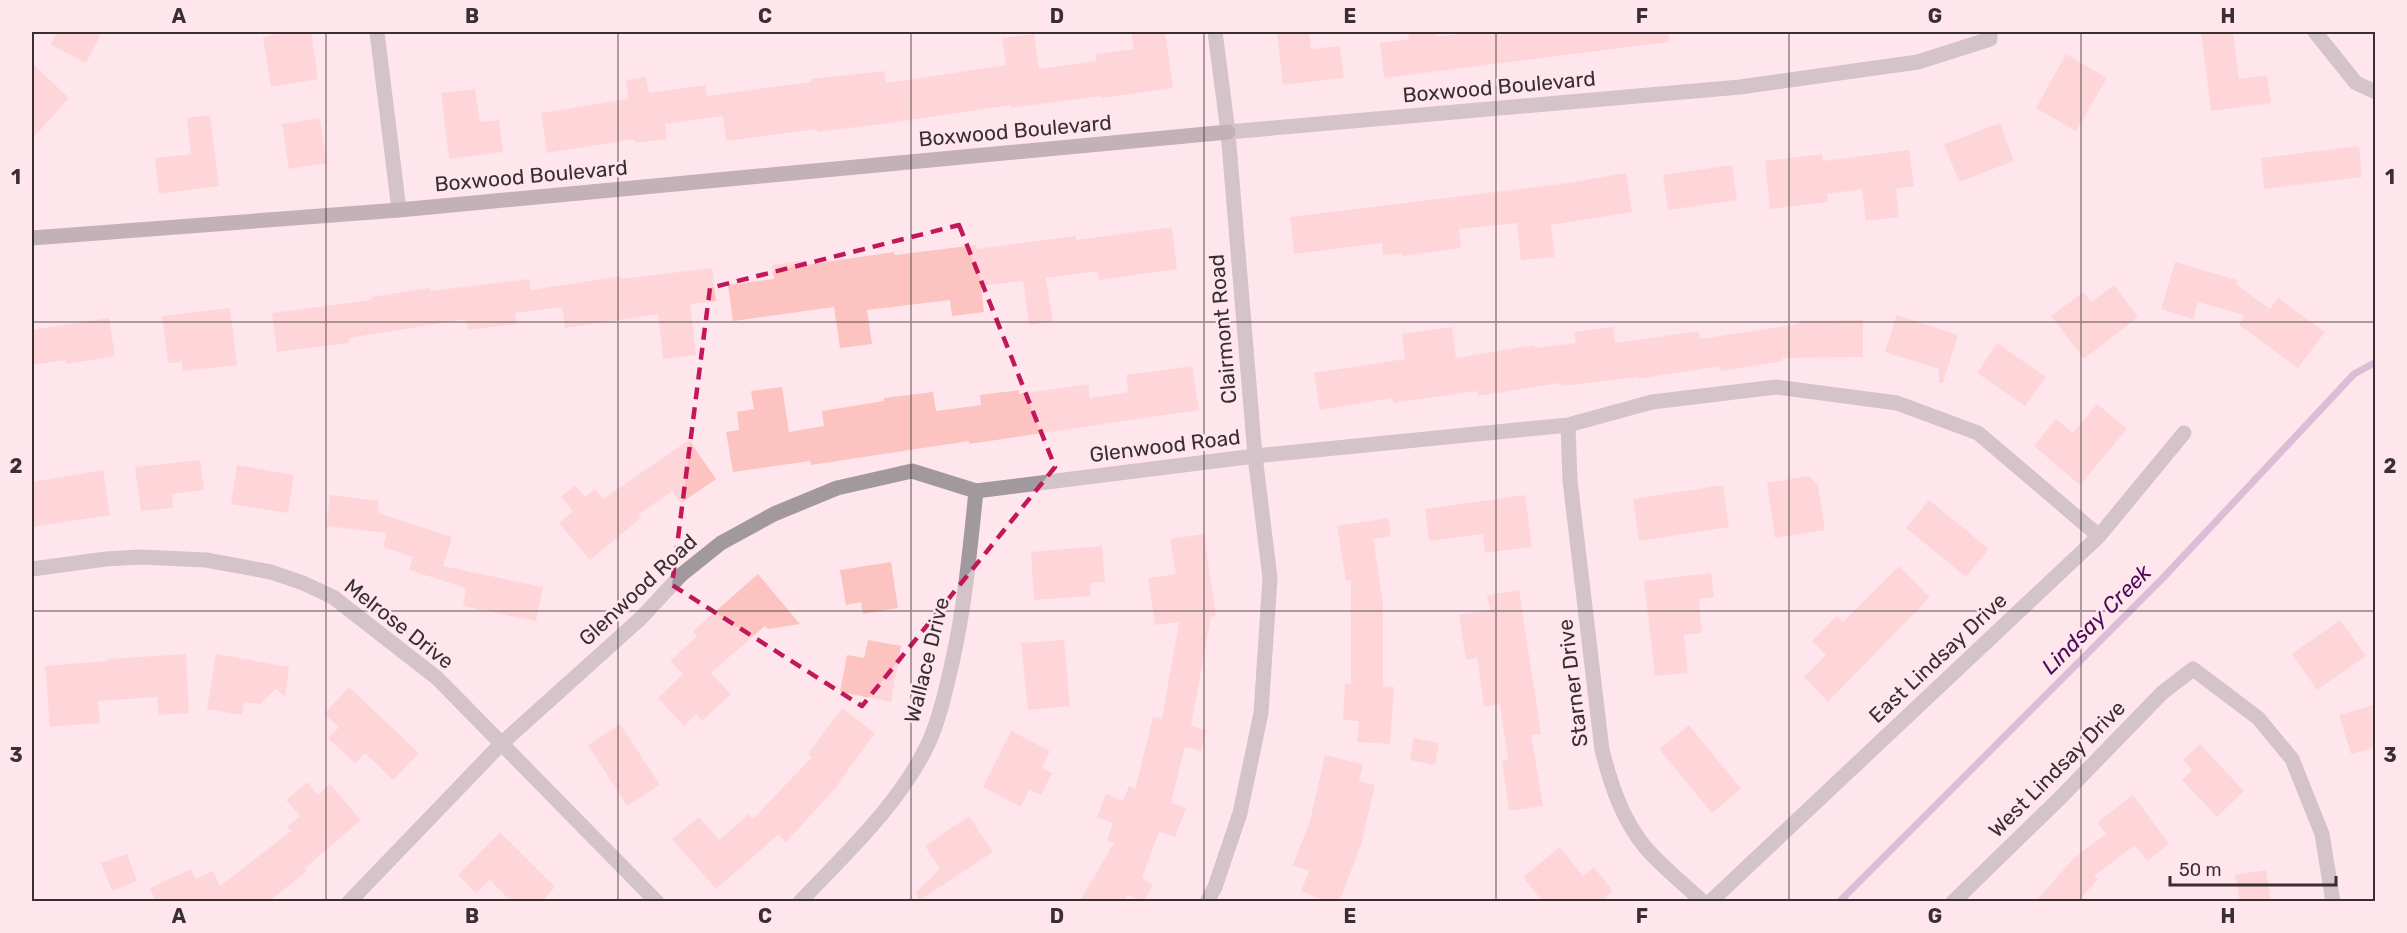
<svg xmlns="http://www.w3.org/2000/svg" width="2407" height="933" viewBox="0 0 2407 933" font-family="Rubik,sans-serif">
<rect width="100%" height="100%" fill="#ffe6ec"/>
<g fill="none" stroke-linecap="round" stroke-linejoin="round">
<path stroke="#b48bba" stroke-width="7" d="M1839,902L2162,579L2354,374L2376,362"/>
</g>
<path fill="#fcc3c1" d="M57,32H102L86,63L51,45Z
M278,32H311L318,79L271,87L263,37L278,34Z
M1131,32H1165L1173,88L1102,98L1101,96L1011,108V105L890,123L817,132V129L726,141L723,116L665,124L667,139L635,143L634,139L547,153L541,113L628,99L626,80L646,77L649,93L706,85L707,96L811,82V79L884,71L886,83L1006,65L1002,38L1034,34L1039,69L1096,61V54L1134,49Z
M1277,32H1309L1311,49L1340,46L1344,78L1283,85Z
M1408,32H1437V36L1485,32H1669V42L1384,78L1380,43L1409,39Z
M2201,32H2233L2239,79L2267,75L2271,103L2211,111Z
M2066,54L2107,78L2076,131L2036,108Z
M32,63L69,98L32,139Z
M475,89L480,122L499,120L503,152L449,159L441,93Z
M210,115L219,186L159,194L155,158L191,154L187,118Z
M320,118L327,163L289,169L282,124Z
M2000,123L2014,161L1959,182L1944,144Z
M2359,146L2362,177L2264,189L2261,158Z
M1909,150L1914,186L1896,189L1899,217L1866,221L1862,189L1827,194L1828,202L1770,209L1765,161L1822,154L1823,161Z
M1732,165L1737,200L1668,210L1663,175Z
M1626,173L1632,212L1551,225L1555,257L1521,260L1517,223L1459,229L1461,248L1402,256V253L1383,255L1382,243L1294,254L1290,217L1568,183Z
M1172,227L1177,269L1099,280L1098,271L1046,278L1053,321L1029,325L1023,281L981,286L984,312L952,316L950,300L867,310L872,344L840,348L834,307L733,321L728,285L774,279L772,265L805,260L806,265L894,252L895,255L976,245V249L1076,236V240Z
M2175,262L2237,280L2236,284L2270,309L2278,298L2325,332L2298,368L2239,325L2245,315L2198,302L2193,319L2161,309Z
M712,268L716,301L690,304L696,355L663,359L658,314L565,328L562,307L515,313L517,324L468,330L466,319L349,338V343L277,352L272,313L372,300L371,297L430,288L431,291L529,279L531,290L621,276V279Z
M2114,285L2138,317L2084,359L2051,316L2083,292L2091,302Z
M230,308L237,365L183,371L182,362L168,363L162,316Z
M1897,315L1958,335L1943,383H1939V369L1885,352Z
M109,318L115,356L66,364L65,360L32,365V330Z
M1863,320V357L1782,358L1783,361L1721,371L1720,366L1638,379V377L1561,386L1560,383L1478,396L1477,391L1393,403V398L1320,410L1314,373L1405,359L1402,334L1452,327L1456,358L1534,345L1535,348L1576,343L1574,332L1613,327L1615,343L1699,331L1700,339L1799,324V321Z
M1997,343L2046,377L2025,406L1977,373Z
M1192,366L1199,410L969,444V441L811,465L810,461L733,472L726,432L739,430L737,412L754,409L751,391L782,387L789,432L824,426L822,411L884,401V398L933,392L936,411L981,405L980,395L1019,390V394L1088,384L1090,398L1128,392L1126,375Z
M2097,404L2127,429L2080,485L2034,446L2056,419L2073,433Z
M689,440L716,479L681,503L672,491L638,515L641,518L590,560L559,523L573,511L561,497L575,485L585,497L595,489L603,499Z
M200,460L204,490L172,494L173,508L141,511L135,467Z
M237,465L294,475L288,513L231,504Z
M103,470L110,515L32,527V482Z
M1809,476L1818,485L1825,530L1775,538L1767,483Z
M1723,485L1729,527L1639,541L1633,499Z
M330,495L379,501L378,513L452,537L443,566L543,587L536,621L463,606L466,588L409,570L413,557L383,547L387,533L326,526Z
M1525,495L1532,547L1485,553L1483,534L1429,541L1425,509Z
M1929,500L1989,549L1966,577L1906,528Z
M1388,518L1391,536L1373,539L1383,602V686L1394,687L1390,744L1357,742L1359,721L1343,720L1345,683L1351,684V580L1346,581L1337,526Z
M1204,534L1216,616L1211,617L1191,726L1206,730L1201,751L1185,747L1171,803L1186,808L1175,837L1159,832L1142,878L1153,885L1143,902L1128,895L1124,902H1079L1114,843L1107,840L1113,823L1097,817L1106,794L1123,801L1129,786L1135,789L1153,717L1162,719L1179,622L1155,625L1148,578L1176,574L1170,539Z
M1102,546L1105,582L1090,583L1091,596L1034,600L1031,552Z
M891,562L898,608L863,614L861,602L846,605L840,570Z
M1899,566L1930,597L1828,702L1804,677L1826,655L1812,641L1837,616L1843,622Z
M1711,573L1714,597L1699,599L1702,633L1684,635L1688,673L1655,676L1644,581Z
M758,574L800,624L768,629L765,626L711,673L731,694L702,721L696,714L684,726L658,698L683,674L670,661L697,636L693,631Z
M1519,590L1541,734L1531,735L1543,806L1509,811L1502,761L1508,760L1500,704L1484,707L1477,658L1466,660L1459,615L1490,610L1487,595Z
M2340,620L2366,656L2317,690L2292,654Z
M868,640L901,646L891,702L840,692L847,655L864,658Z
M1064,640L1070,706L1028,710L1021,643Z
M186,654L189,713L159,715L157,697L98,701L100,723L50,727L45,666L108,661L107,659Z
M216,654L289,667L285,697L276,689L260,704L244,702L242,715L207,709Z
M349,687L419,753L393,780L365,753L355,763L328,738L339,727L324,714Z
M2376,704V747L2351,754L2339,715Z
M842,708L875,733L833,791L786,842L778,835L716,889L672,839L699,817L719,840L749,814L753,819L812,757L808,754Z
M620,724L660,785L627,806L588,745Z
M1689,725L1741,789L1712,813L1659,749Z
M1011,731L1050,751L1042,768L1052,773L1041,795L1029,790L1021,807L983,787Z
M1414,738L1439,743L1435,765L1410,760Z
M2200,744L2244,791L2217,817L2182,780L2192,770L2183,760Z
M1325,755L1363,764L1359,781L1375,785L1361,845L1339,902H1328L1301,891L1309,871L1293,865L1310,821Z
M307,782L318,795L330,784L361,820L305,868L307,871L268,902H156L150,888L191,869L196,879L213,871L220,886L291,831L287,827L300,816L286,800Z
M2133,795L2169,844L2147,861L2135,845L2094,876L2098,879L2078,902H2035L2074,858L2106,834L2097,822Z
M969,816L993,852L920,900L915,893L940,869L925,846Z
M500,832L555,887L541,902H512L490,880L476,893L458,875Z
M1560,847L1583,876L1594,867L1613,891L1600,902H1543L1523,877Z
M127,854L137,881L112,891L101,863Z
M2266,870L2271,902H2240L2235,875Z"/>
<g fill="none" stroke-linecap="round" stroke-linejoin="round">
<path stroke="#a1999e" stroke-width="15" d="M377,32L399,210
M2315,32L2356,83L2376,92
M1228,132L1740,87L1918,62L1990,39V32
M1568,425L1570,481L1602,750C1611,785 1622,819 1645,847C1662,867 1684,884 1703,902
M32,569L106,559L140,557L206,560L271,572L303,583L333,597L437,678L657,902
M349,902L501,744L641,618L681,575L721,543L774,514L837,488L912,471L976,491L1255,456L1568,425L1652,402L1776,387L1897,403L1978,433L2099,536
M800,902C846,853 900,804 929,742C940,717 946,689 952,663C965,606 970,549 976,491
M1207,902L1215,887L1240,813L1261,713L1270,578L1255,456L1228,132L1215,32
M1710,902L2099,536L2184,433
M1953,902L2061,797L2162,693L2193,669L2258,718L2292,759L2322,834L2333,902"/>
<path stroke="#7d7078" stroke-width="15" d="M32,238L399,210L1228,132"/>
</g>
<path d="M0 0H2407V933H0ZM959,225L1055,467L862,706L672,585L710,288Z" fill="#ffe6ec" fill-opacity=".55" fill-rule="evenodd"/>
<path fill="none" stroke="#c2185b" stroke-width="4.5" stroke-dasharray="12 8" stroke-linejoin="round" d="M959,225L1055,467L862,706L672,585L710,288Z"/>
<path fill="none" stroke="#392f32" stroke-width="1.5" stroke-opacity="0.55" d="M326,32V902M618,32V902M911,32V902M1204,32V902M1496,32V902M1789,32V902M2081,32V902M32,322H2376M32,611H2376"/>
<g text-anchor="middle" stroke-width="5" stroke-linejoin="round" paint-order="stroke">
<g font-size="21" fill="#392f32" stroke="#ffe6ec">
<text transform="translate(1499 87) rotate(-5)" y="7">Boxwood Boulevard</text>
<text transform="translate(1015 131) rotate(-5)" y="7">Boxwood Boulevard</text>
<text transform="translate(531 176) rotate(-5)" y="7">Boxwood Boulevard</text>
<text transform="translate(1223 329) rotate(-95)" y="7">Clairmont Road</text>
<text transform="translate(1165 446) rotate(-7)" y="7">Glenwood Road</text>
<text transform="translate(638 590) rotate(-43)" y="7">Glenwood Road</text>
<text transform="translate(399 624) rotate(38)" y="7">Melrose Drive</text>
<text transform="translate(1938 658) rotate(-43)" y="7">East Lindsay Drive</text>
<text transform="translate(927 660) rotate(-76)" y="7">Wallace Drive</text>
<text transform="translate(1573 683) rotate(-97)" y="7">Starner Drive</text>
<text transform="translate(2057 769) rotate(-45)" y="7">West Lindsay Drive</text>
</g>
<g font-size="22" font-style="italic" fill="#4d085a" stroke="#ffe6ec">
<text transform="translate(2096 619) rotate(-45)" y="8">Lindsay Creek</text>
</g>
</g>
<rect width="2407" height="933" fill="none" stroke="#ffe6ec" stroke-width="66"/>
<path d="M2170 876v9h166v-9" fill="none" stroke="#392f32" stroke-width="3"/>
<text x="2179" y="876" font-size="18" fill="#392f32" stroke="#ffe6ec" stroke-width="4.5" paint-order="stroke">50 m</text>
<rect x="33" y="33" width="2341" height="867" fill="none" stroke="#392f32" stroke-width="2"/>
<g font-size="20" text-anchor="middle" font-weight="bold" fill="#392f32">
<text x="179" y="23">A</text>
<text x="472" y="23">B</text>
<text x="765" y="23">C</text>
<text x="1057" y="23">D</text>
<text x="1350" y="23">E</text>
<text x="1642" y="23">F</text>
<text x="1935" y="23">G</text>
<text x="2228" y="23">H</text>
<text x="16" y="184">1</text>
<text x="2390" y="184">1</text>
<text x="16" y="473">2</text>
<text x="2390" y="473">2</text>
<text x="16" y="762">3</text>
<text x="2390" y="762">3</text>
<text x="179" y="923">A</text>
<text x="472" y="923">B</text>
<text x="765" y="923">C</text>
<text x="1057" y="923">D</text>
<text x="1350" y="923">E</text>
<text x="1642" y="923">F</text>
<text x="1935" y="923">G</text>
<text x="2228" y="923">H</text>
</g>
</svg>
